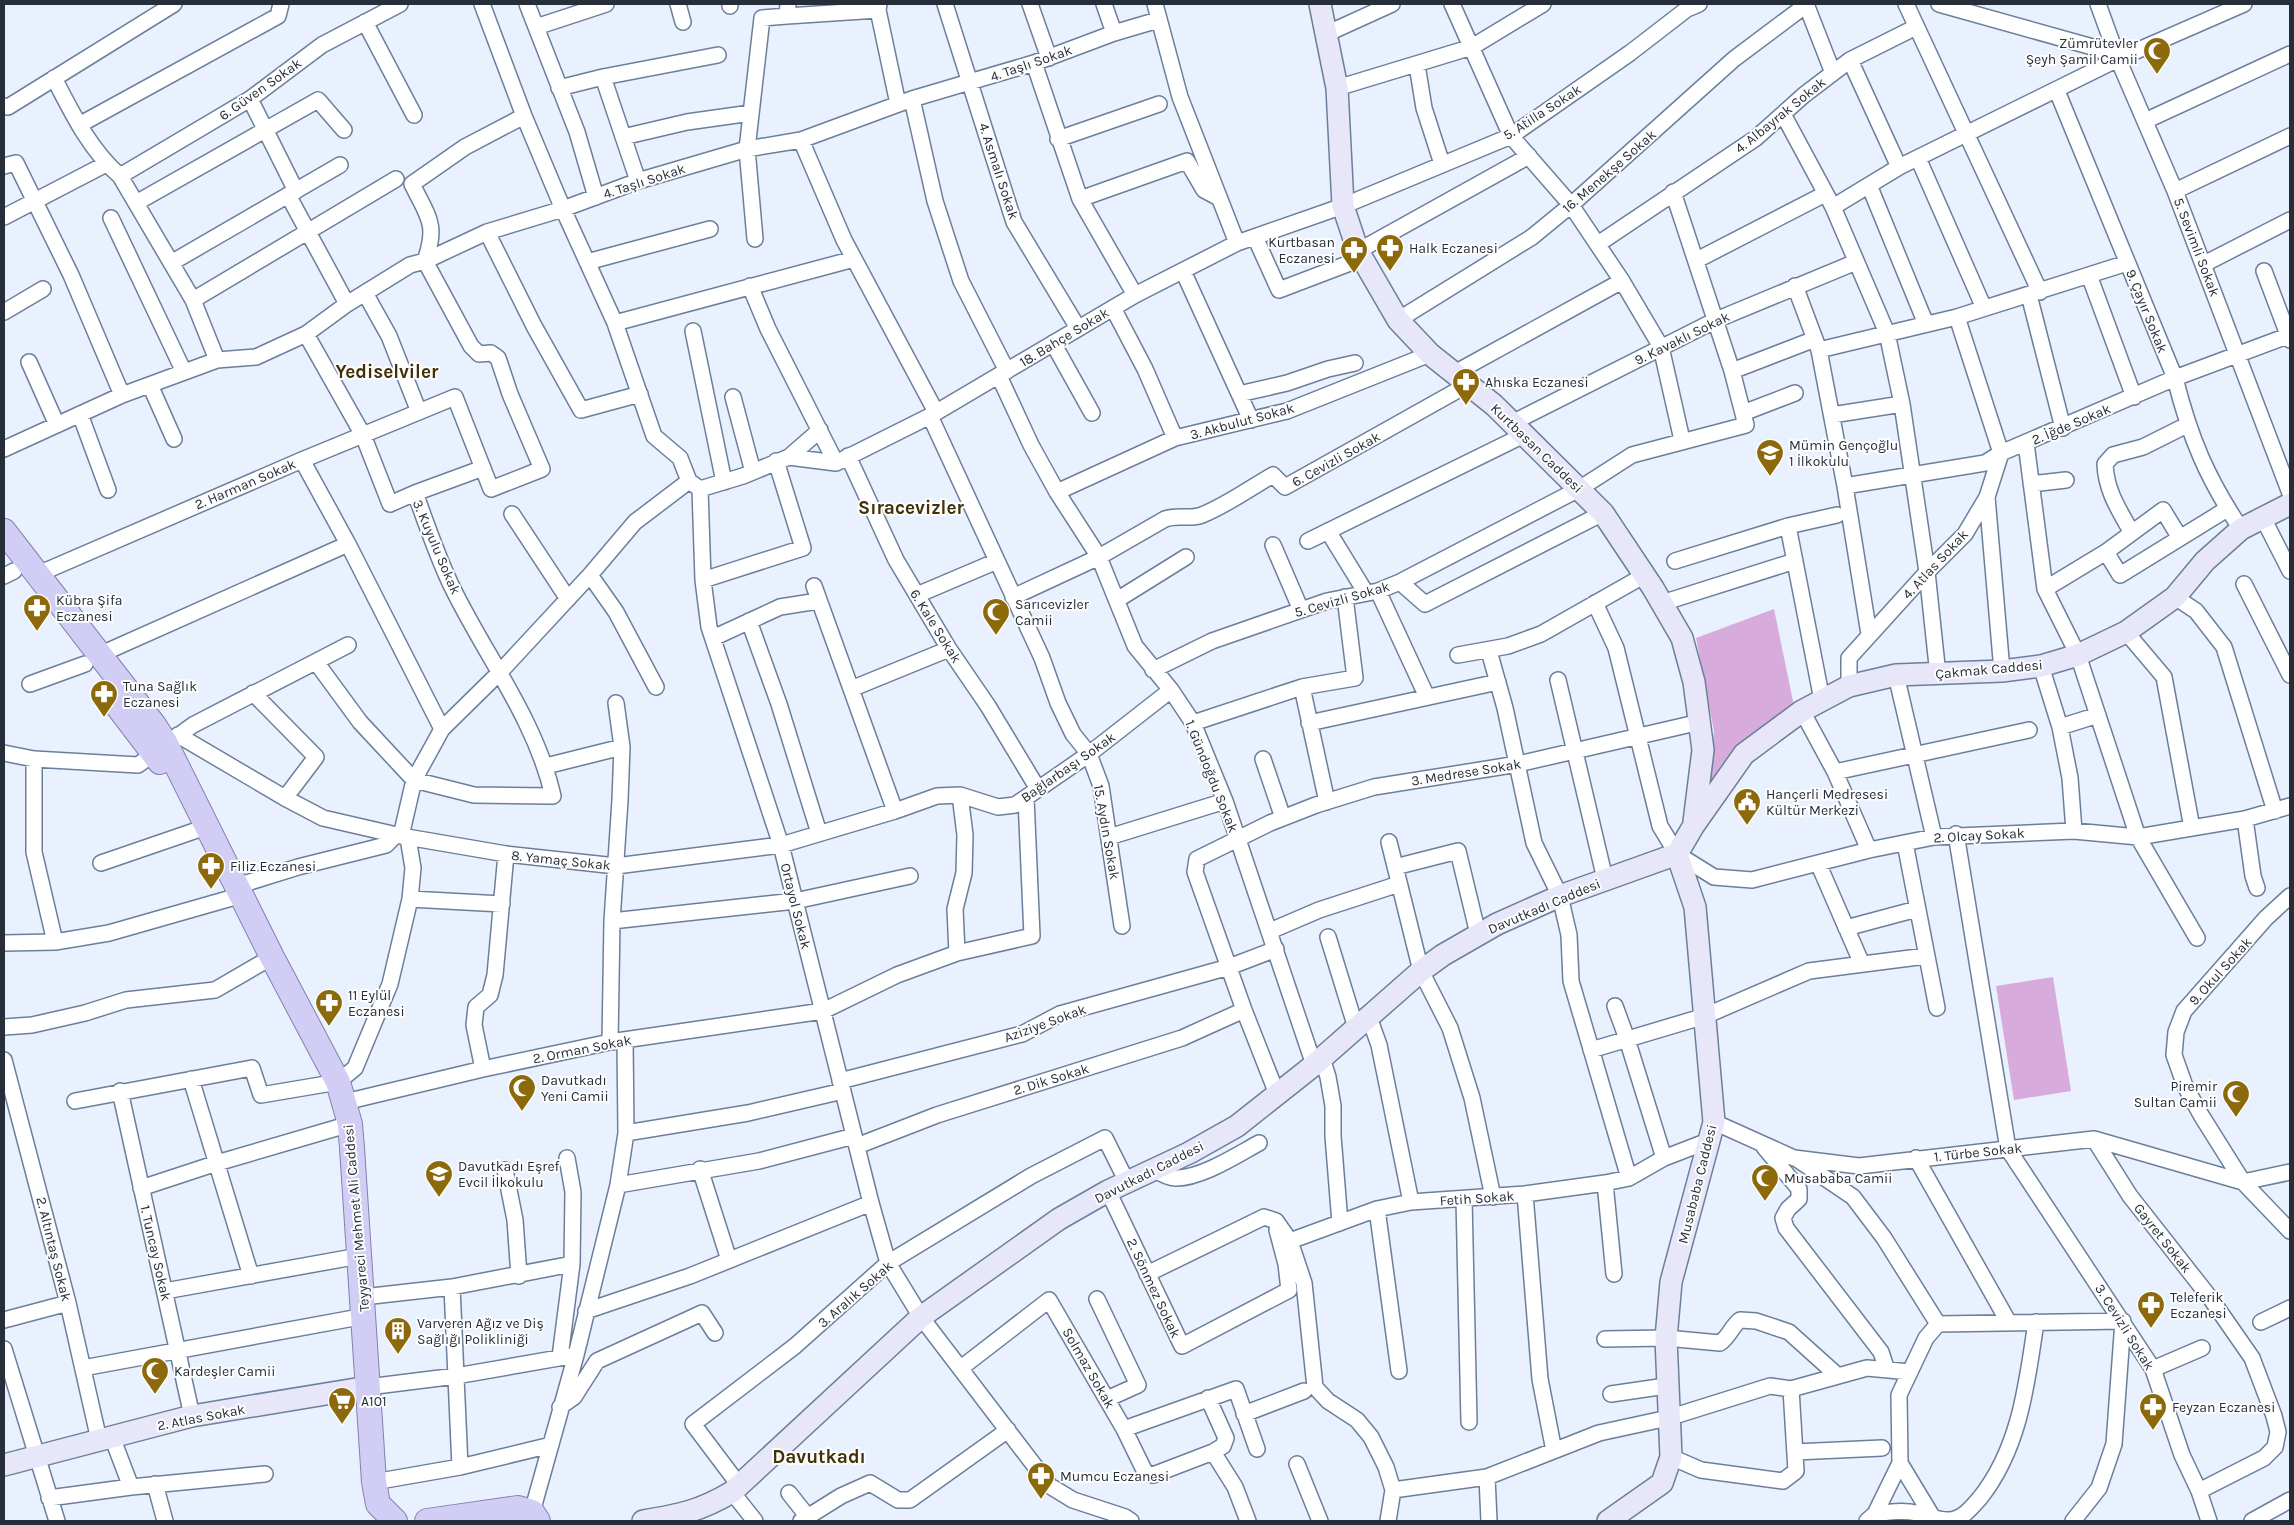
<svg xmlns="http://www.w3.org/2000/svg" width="2294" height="1525" viewBox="0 0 2294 1525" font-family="Karla,sans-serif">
<rect width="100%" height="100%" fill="#e8f1fd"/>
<path fill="#d7acdc" d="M1774,609L1794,706L1740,749L1708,785L1714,731L1696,638Z
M2053,977L2071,1091L2014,1100L1996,986Z"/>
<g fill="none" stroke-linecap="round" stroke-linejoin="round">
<defs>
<path id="minor" d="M482,4L524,116L563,209L615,323L654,436L680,458L689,481L700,489
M527,4L577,132L596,197
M678,4L683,22
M879,4L878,10L898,104
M945,4L1014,222L1078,328
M1030,4L1049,58
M1104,4L1114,33
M1155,4L1180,97L1237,243
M1452,4L1511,136L1571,205L1622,281L1661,347L1682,440
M1806,4L1833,73
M1906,4L2040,292
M1939,4L2096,48L2118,59
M2098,4L2118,59L2175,191L2290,493
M730,6V4
M787,16L878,10
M365,22L414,115
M536,27L606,4
M1326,34L1392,4
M1850,60L1899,167
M1034,63L1080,199L1135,295
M1417,65L1424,108L1442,164
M603,77L638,181
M54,78C72,113 90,150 120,176L193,300L217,360
M559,88L603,77L718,55
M1337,88L1472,47L1543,4
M2057,91L2175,378C2190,438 2207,478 2241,529
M250,99L296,191
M912,99L935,201L961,281L1007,371
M4,106L8,107L174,4
M1783,114L1833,207L1887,333L1902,404L1927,572L1938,675
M2145,121L2290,54
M79,125L278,16L281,4
M623,137L687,122L751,113
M1058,139L1159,104
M801,140L844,240L936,412
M1918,158L1984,308
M4,166L16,163L71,275L122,395
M120,176L250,99L322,45L400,4
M1869,185L1926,324
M2175,191L2290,136
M288,195L347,304
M1080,199L1187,161L1204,190L1219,198
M136,203L318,100L344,130
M1833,207L1899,167L2118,59L2244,4
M4,217L106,164
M111,218L184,372
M487,232L534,326L581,410L640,394
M1255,237L1279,290L1363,258
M755,239L747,149L762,18L787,16L788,4
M1598,244L1756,138L1804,95L1850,60L1916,27
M1358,251L1529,156
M1697,260L1825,194
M587,262L710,229
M171,263L340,165
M2204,264L2290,220
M1183,271L1251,420
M2264,271L2290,340
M2089,275L2134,397
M750,286L768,329L836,463
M1795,286L1819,350L1845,486L1869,634
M365,293L389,336L419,412
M2029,295L2063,428
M193,300L396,179
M1113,308L1145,369L1175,438
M4,312L43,289
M1398,320L1532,237L1571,205L1734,59L1806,5
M615,323L854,259
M693,331L724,482
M306,334L363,435L390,504L415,493C427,525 438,559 453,589C487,658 536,721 553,796L474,795L414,780L360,722L316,662
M1053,343L1092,413
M1819,350L1957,317L2127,263
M29,362L57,425
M1732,371L1815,339
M1453,374L1622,281
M999,376L1031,445L1057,492L1099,557L1135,646L1171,690L1193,723L1225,801L1314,1065
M150,385L174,439
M1239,394L1287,383L1328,369L1355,363
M733,397L753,472
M1743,413L1795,393
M80,414L108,490
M1832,415L1902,404
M930,416L1042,658L1058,703L1073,734L1089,754L1101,786L1122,926
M1512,423L1716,320L1856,262
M2026,443L2045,589L2078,655L2138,837L2197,938
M4,449L122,395L217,360L256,357L306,334L347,304L410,265L425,261L487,232L563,209L638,181L747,149L801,140L912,99L1034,63L1114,33L1158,20
M848,456L896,560L949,649L988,706L1038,789
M789,457L820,430
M302,460L348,544L442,729
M2031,484L2066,480
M1845,486L1985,463L2001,453L2175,378L2290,335
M700,489L703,580L709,627L781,845L871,1203L888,1263L921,1317L1050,1486L1073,1500L1125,1517L1131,1521
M700,489L743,476L789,457L836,463L930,416L1135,295L1237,243L1343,206L1511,136L1630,53L1687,9L1699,4
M1057,492L1175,438L1287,411L1430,354
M415,493L483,468
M1987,497L2002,671
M512,514L568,599
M2263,518L2290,571
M1328,531L1366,593
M2132,533C2119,510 2106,491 2105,464L2113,455L2143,447L2187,425
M1308,541L1524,435
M1273,545L1301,610
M2106,552L2163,510L2180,538
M1675,561L1788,526
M36,575L302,460L455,397L491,489L542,469L510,394L498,358L491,353L479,354L471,346L425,261C438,224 428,217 412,184L465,147L524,116
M590,575L616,612L656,687
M4,576L14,571
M703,580L803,548L776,461
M1400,582L1425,604L1603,513
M2244,584L2290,675
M814,586L895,811
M2045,589L2106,552L2120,575L2227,509
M1378,591L1427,697
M917,595L997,561
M1013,597L1099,557L1165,519C1178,514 1189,520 1202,515C1227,505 1250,488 1273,475L1285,487L1467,385
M2175,597L2196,611L2224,647L2275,811
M1117,600L1186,557
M1595,603L1616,648L1660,826L1677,854L1714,877L1752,880L1869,850L1934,837L2074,831L2138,837L2245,819L2290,806
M1662,603L1795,561
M749,621L779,704L819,833
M2126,632L2164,677L2192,828
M713,638L780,607L818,601
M1489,651L1505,708L1534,843L1560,896L1569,935L1571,981L1629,1178
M99,655L348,544
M1458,655L1508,646L1541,634L1645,575
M2041,666L2060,727L2070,778L2074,831
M1153,670L1212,641L1327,601L1378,591L1400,582L1579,489L1632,455L1746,425L1732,371L1673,192
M1896,675L1934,837
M1558,680L1605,879
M30,684L85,664
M1849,686V658L1927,572L1965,534L1987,497L2001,453L1957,317
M1302,687L1327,802
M851,689L949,649
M253,693L316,757L285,798
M1822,700L1788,526L1837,515
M1802,711L1835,772L1869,850
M1193,723L1302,687L1355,678L1345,597
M1309,723L1498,682
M2060,727L2098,715
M178,735L285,798L323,818L401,836L506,854L616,866L781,845L895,811L937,796L960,795L998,807L1015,805L1089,754L1171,690
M4,753L34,759L138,765L193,725L348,645
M34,759V852L55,942
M1263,759L1283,818
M546,766L622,747
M1835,772L2029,730
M2245,819L2253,876L2257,888
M1956,834L2008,1149L2153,1369L2182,1455L2199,1491L2209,1521
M401,836L414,780L442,729L500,672L590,575L635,522L689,481
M1109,837L1225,801
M1389,842L1421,971L1450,1028L1472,1098L1493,1197
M1905,843L1937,1008
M101,863L203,828
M1818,863L1862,964
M1395,867L1458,851L1478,934
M237,886L298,867L386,845L396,835
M2290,896L2266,918L2184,1011L2176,1032L2174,1055L2185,1086L2201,1115L2243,1182L2290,1231
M410,899L502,904
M612,921L795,901L910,876
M1846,928L1917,909
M1270,931L1319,910L1399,884
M1328,937L1356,1028
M4,943L55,942L109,933L242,895
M957,953L955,909L964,873L965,835L960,795
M1615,1006L1627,1039L1664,1158
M1369,1017L1379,1045L1411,1202
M4,1027L32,1025L85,1013L126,1000L215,990L272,957
M610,1042L612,921L620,800L622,747L616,703
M1591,1050L1705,1016L1809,971L1926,956
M1322,1058L1328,1077L1333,1106V1136L1340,1223
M4,1060L68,1303L99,1440
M483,1069L474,1025L476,1007L490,995L495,975L506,854
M191,1079L251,1276
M840,1081L1022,1034L1060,1014L1229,967L1276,949
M120,1091L192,1416
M1277,1094L1244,1010L1195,872L1197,859L1270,823L1316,805L1374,787L1518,764L1700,722
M75,1101L252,1068L261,1095L338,1082L355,1068L390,984L410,899L413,868L408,838
M345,1102L483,1069L610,1042L823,1011L897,975L957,953L1032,936L1026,798
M1714,1122L1794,1158L1859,1166L2094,1139L2243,1182L2290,1172
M626,1133L748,1113L843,1091
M2094,1139L2130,1196L2211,1299L2252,1358L2274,1416L2278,1432L2275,1447L2264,1458L2199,1491
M857,1146L937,1115L1182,1038L1244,1010
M1764,1147L1799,1189V1199L1788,1209L1783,1218L1786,1228L1881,1352L1887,1370
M1916,1158L2009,1323
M1797,1159L1853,1197L1884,1238L1938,1324
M700,1169L729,1260
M1154,1169C1160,1173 1168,1178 1175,1178C1200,1179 1237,1155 1259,1143
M505,1170L515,1220L519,1276
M1605,1183L1614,1274
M618,1185L759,1161L854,1136
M141,1188L217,1163L350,1124
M1108,1191L1182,1346L1289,1290L1286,1264L1277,1230
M1525,1194L1540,1379L1554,1451
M1464,1199L1469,1422
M1377,1209L1399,1371
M1290,1241L1377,1209L1411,1202L1525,1194L1605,1183L1629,1178L1664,1158L1708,1141
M1147,1274L1264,1217L1276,1221L1290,1241L1304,1283L1315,1387L1328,1401L1357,1420L1371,1437L1386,1467L1393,1490L1388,1521
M452,1287L460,1467
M165,1291L359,1256
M363,1297L452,1287L572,1264
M1097,1299L1138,1385L1107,1399
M586,1311L690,1276L871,1203
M4,1320L68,1303
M2261,1322L2290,1308
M1938,1324L2123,1321L2114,1444L2099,1488L2073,1521
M1605,1339L1666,1338L1720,1343C1730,1336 1731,1327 1740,1320L1756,1321L1789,1332L1838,1376
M4,1349L57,1521
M560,1357L572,1264L573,1192L567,1158
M83,1368L365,1316
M961,1368L1049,1300L1124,1429L1145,1472L1153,1475L1213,1452
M2153,1369L2202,1348
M368,1387L456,1376L576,1355
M1611,1394L1666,1386
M1208,1398L1226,1438L1223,1446L1213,1452L1235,1487L1248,1521
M560,1407L574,1397L597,1361L702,1313L715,1333
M1244,1414L1304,1391
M1124,1429L1236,1389L1257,1449
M112,1437L131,1487
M1795,1452L1882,1448
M1671,1457L1701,1470L1783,1481L1796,1471L1791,1389
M1900,1463L1935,1521
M1297,1464L1320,1521
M1487,1477L1489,1521
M374,1482L460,1467L551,1445
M155,1484L165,1521
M739,1485L693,1424L795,1346L888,1263L1031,1176L1105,1138L1127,1182
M1393,1490L1487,1477L1599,1433L1668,1418L1770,1386L1791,1389L1867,1368L1910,1372
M732,1492L755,1521
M789,1493L808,1517
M49,1498L131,1487L265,1474
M532,1512L576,1355L618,1185L626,1133L625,1040
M1875,1514C1889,1512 1903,1510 1917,1513C1928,1515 1938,1521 1950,1520C1963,1519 1972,1507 1980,1498C2020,1448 2027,1383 2036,1322
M801,1521L841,1496L870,1483L898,1500H910L1008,1430
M1867,1521L1875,1514L1900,1463L1899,1395L1926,1338L1938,1324
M2252,1521L2290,1500"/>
<path id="secondary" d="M1320,4L1337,88L1343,206L1358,251L1398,320L1430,354L1494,405L1603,513L1653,588L1682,638L1694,682L1703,750L1694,822
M4,1465L192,1416L368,1387
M643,1521C680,1515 700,1511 732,1492L921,1317L1059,1219L1108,1191L1189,1153L1237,1126L1314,1065L1421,971L1443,955L1497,924L1560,896L1677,854
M1608,1521L1662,1483L1671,1457L1666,1338L1671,1282L1714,1122L1695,907L1677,854L1694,825L1744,754L1802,711L1849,686L1896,675L2002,671L2041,666L2078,655L2126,632L2175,597L2205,561L2241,529L2290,504"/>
<path id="primary" d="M4,531L154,725L166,744L272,957L338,1082L350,1124L352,1148L374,1482L378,1504L395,1521
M112,699L160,762
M427,1521L518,1508L532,1512L538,1521"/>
</defs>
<use href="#minor" stroke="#6b7f9a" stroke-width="18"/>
<use href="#secondary" stroke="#6b7f9a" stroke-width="24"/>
<use href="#primary" stroke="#8280ae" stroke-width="26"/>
<use href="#minor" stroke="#fff" stroke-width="15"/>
<use href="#secondary" stroke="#e8e6f9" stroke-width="21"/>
<use href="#primary" stroke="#d1cdf4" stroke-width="24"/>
</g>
<defs>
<symbol id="mosque-pin" viewBox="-11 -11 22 30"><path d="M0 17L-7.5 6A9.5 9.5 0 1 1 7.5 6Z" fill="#8c690b" stroke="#fdfdfd"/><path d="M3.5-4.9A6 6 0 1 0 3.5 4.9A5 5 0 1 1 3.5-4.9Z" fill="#fff"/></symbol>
<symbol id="pharmacy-pin" viewBox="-11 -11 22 30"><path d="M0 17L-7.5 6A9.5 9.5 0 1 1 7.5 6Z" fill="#8c690b" stroke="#fdfdfd"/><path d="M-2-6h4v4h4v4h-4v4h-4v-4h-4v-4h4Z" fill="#fff"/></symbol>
<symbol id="school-pin" viewBox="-11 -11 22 30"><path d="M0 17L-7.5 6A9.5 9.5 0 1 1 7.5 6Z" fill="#8c690b" stroke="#fdfdfd"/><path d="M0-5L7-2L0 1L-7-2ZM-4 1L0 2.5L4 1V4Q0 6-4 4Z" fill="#fff"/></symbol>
<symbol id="civic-pin" viewBox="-11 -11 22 30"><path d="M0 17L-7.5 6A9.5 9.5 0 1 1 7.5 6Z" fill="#8c690b" stroke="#fdfdfd"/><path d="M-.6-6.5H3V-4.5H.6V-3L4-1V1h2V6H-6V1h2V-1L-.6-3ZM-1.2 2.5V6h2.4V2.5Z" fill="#fff"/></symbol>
<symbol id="building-pin" viewBox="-11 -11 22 30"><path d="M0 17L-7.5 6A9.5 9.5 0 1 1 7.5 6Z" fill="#8c690b" stroke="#fdfdfd"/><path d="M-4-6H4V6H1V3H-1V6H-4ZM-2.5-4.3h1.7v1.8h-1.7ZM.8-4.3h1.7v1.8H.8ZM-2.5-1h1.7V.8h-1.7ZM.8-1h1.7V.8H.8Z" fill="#fff"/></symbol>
<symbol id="supermarket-pin" viewBox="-11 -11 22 30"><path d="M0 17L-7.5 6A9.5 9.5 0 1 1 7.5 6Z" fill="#8c690b" stroke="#fdfdfd"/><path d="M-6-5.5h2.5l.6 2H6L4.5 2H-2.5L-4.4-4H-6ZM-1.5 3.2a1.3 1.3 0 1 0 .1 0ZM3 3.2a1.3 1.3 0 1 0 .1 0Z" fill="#fff"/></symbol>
</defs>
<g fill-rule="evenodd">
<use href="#mosque-pin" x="2141" y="35" width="32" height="43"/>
<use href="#pharmacy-pin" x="1374" y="232" width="32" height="43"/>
<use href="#pharmacy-pin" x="1338" y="234" width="32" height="43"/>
<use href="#pharmacy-pin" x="1450" y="366" width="32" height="43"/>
<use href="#school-pin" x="1754" y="437" width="32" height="43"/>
<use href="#pharmacy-pin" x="21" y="592" width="32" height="43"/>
<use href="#mosque-pin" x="980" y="596" width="32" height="43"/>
<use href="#pharmacy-pin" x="88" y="678" width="32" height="43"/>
<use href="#civic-pin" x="1731" y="786" width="32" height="43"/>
<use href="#pharmacy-pin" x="195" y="850" width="32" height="43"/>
<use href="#pharmacy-pin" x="313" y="987" width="32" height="43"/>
<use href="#mosque-pin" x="506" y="1072" width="32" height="43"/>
<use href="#mosque-pin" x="2220" y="1078" width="32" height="43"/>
<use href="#school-pin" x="423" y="1158" width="32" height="43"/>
<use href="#mosque-pin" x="1749" y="1162" width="32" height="43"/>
<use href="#pharmacy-pin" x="2135" y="1289" width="32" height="43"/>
<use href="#building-pin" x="382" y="1315" width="32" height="43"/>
<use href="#mosque-pin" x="139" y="1355" width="32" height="43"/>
<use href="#supermarket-pin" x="326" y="1385" width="32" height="43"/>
<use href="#pharmacy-pin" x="2137" y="1391" width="32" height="43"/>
<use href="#pharmacy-pin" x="1025" y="1460" width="32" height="43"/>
</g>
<g text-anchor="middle" stroke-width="4" stroke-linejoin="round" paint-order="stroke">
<g font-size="14" fill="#262e3a" stroke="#fdfdfd" text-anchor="start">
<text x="2138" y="48" text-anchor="end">Zümrütevler<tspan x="2138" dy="16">Şeyh Şamil Camii</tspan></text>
<text x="1335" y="247" text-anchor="end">Kurtbasan<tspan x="1335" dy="16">Eczanesi</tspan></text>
<text x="1409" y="253">Halk Eczanesi</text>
<text x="1485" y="387">Ahıska Eczanesi</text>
<text x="1789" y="450">Mümin Gençoğlu<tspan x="1789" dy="16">1 İlkokulu</tspan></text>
<text x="56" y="605">Kübra Şifa<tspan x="56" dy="16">Eczanesi</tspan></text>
<text x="1015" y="609">Sarıcevizler<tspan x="1015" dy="16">Camii</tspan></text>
<text x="123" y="691">Tuna Sağlık<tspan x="123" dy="16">Eczanesi</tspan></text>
<text x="1766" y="799">Hançerli Medresesi<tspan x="1766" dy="16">Kültür Merkezi</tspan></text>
<text x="230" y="871">Filiz Eczanesi</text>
<text x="348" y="1000">11 Eylül<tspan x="348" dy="16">Eczanesi</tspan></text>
<text x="541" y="1085">Davutkadı<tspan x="541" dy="16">Yeni Camii</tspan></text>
<text x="2217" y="1091" text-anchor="end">Piremir<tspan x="2217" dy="16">Sultan Camii</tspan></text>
<text x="458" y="1171">Davutkadı Eşref<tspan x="458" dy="16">Evcil İlkokulu</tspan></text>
<text x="1784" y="1183">Musababa Camii</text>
<text x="2170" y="1302">Teleferik<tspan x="2170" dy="16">Eczanesi</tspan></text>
<text x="417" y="1328">Varveren Ağız ve Diş<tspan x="417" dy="16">Sağlığı Polikliniği</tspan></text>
<text x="174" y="1376">Kardeşler Camii</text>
<text x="361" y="1406">A101</text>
<text x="2172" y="1412">Feyzan Eczanesi</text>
<text x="1060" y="1481">Mumcu Eczanesi</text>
</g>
<g font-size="14" fill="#262e3a" stroke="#fdfdfd">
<text transform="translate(1031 63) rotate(-19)" y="5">4. Taşlı Sokak</text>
<text transform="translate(260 89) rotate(-35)" y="5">6. Güven Sokak</text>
<text transform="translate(1542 112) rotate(-33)" y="5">5. Atilla Sokak</text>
<text transform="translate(1780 115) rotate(-39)" y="5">4. Albayrak Sokak</text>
<text transform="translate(999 171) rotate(72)" y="5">4. Asmalı Sokak</text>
<text transform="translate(1609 171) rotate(-41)" y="5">16. Menekşe Sokak</text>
<text transform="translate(644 181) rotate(-18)" y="5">4. Taşlı Sokak</text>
<text transform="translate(2197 247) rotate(69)" y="5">5. Sevimli Sokak</text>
<text transform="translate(2147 311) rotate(68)" y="5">9. Çayır Sokak</text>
<text transform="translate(1064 337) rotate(-31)" y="5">18. Bahçe Sokak</text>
<text transform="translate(1682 338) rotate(-26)" y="5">9. Kavaklı Sokak</text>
<text transform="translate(1242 421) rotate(-15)" y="5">3. Akbulut Sokak</text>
<text transform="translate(2071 424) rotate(-23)" y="5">2. İğde Sokak</text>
<text transform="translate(1537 448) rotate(44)" y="5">Kurtbasan Caddesi</text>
<text transform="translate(1336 459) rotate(-29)" y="5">6. Cevizli Sokak</text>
<text transform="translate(245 484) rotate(-23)" y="5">2. Harman Sokak</text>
<text transform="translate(437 547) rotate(67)" y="5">3. Kuyulu Sokak</text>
<text transform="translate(1935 564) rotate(-47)" y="5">4. Atlas Sokak</text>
<text transform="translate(1342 599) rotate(-16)" y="5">5. Cevizli Sokak</text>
<text transform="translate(936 626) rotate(58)" y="5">6. Kale Sokak</text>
<text transform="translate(1989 669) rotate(-5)" y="5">Çakmak Caddesi</text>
<text transform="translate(1068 767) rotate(-35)" y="5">Bağlarbaşı Sokak</text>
<text transform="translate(1466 772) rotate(-9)" y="5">3. Medrese Sokak</text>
<text transform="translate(1212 776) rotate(68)" y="5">1. Gündoğdu Sokak</text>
<text transform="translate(1107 832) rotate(80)" y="5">15. Aydın Sokak</text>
<text transform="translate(1979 835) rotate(-3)" y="5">2. Olcay Sokak</text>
<text transform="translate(561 860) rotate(6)" y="5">8. Yamaç Sokak</text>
<text transform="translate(796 906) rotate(76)" y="5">Ortayol Sokak</text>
<text transform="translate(1544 906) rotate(-23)" y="5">Davutkadı Caddesi</text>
<text transform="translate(2220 971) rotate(-48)" y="5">9. Okul Sokak</text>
<text transform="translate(1045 1023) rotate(-20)" y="5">Aziziye Sokak</text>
<text transform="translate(582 1049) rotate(-11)" y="5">2. Orman Sokak</text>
<text transform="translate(1051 1079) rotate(-17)" y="5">2. Dik Sokak</text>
<text transform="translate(1978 1152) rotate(-6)" y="5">1. Türbe Sokak</text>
<text transform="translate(1149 1172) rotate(-27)" y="5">Davutkadı Caddesi</text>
<text transform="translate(1697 1184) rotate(-76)" y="5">Musababa Caddesi</text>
<text transform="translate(1477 1198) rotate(-4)" y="5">Fetih Sokak</text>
<text transform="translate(356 1218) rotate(-95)" y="5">Teyyareci Mehmet Ali Caddesi</text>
<text transform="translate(2163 1238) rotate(52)" y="5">Gayret Sokak</text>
<text transform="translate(54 1249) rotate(76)" y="5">2. Altıntaş Sokak</text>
<text transform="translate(156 1253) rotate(77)" y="5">1. Tuncay Sokak</text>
<text transform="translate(1154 1288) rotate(65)" y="5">2. Sönmez Sokak</text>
<text transform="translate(855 1294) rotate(-41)" y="5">3. Aralık Sokak</text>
<text transform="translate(2125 1327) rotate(58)" y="5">3. Cevizli Sokak</text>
<text transform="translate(1089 1368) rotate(60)" y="5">Solmaz Sokak</text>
<text transform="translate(201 1417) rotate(-11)" y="5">2. Atlas Sokak</text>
</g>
<g font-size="19" font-weight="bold" fill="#423108" stroke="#fdfdfd">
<text x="387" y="378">Yediselviler</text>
<text x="911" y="514">Sıracevizler</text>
<text x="819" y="1463">Davutkadı</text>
</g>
</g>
<rect width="2294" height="1525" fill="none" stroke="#262e3a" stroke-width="10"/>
</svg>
